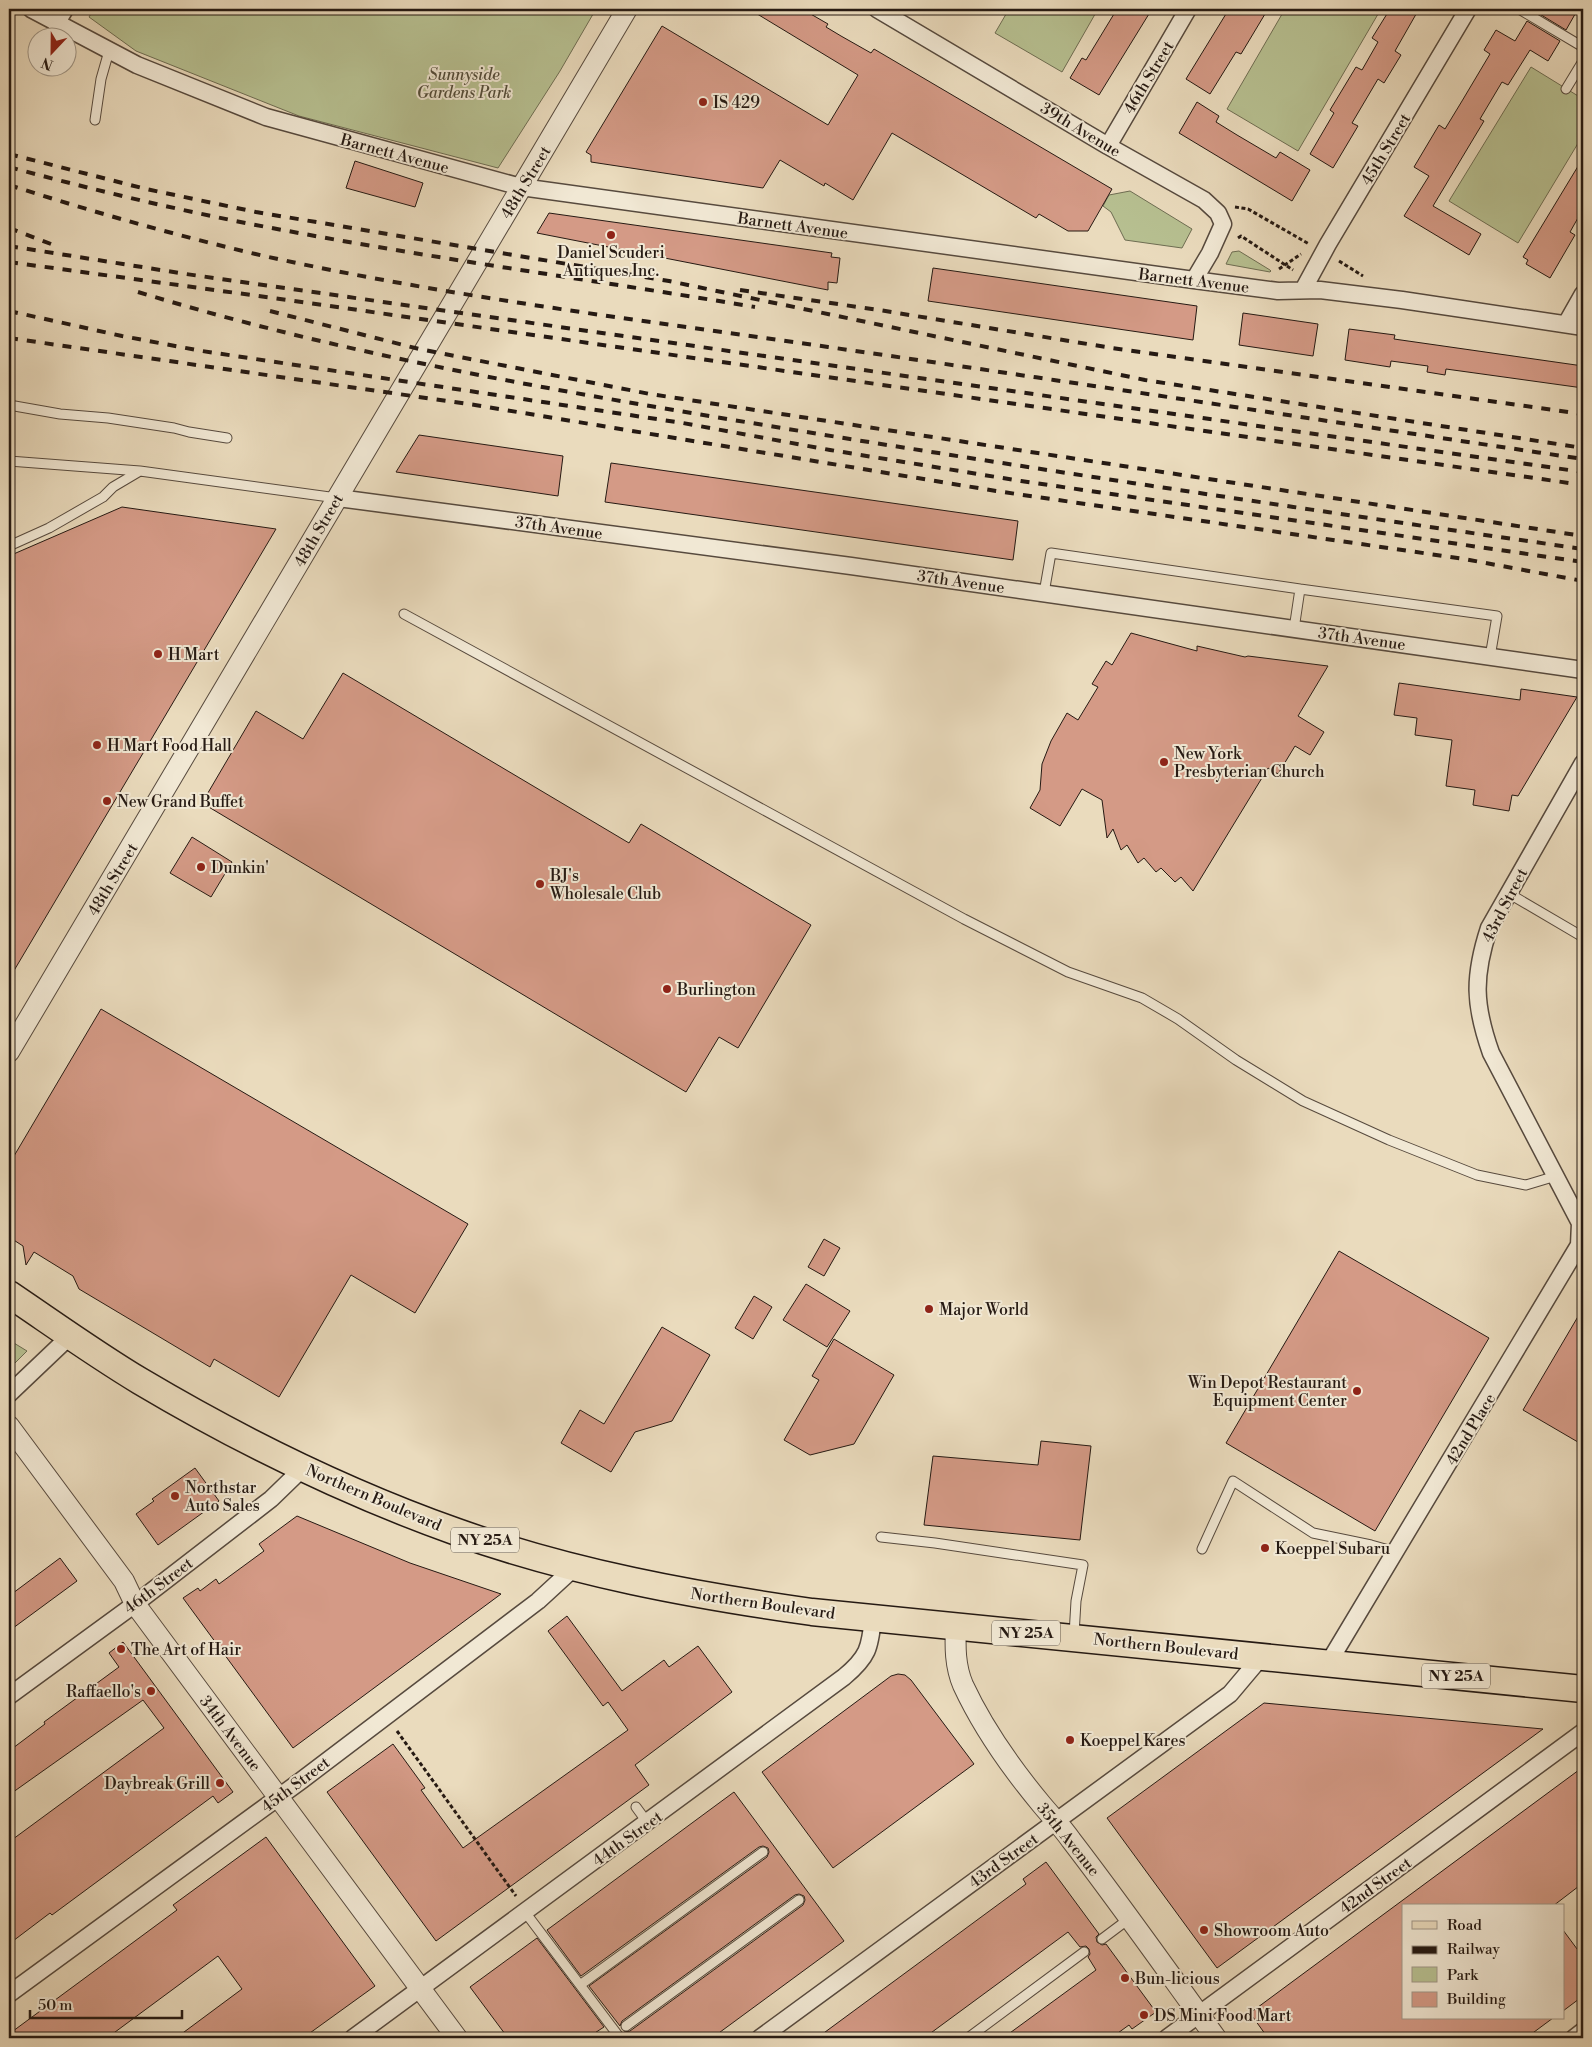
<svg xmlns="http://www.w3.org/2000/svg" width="1592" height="2047" viewBox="0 0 1592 2047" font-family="'Libre Bodoni',serif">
<rect width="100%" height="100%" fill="#eadbbd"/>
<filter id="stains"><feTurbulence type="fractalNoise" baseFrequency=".004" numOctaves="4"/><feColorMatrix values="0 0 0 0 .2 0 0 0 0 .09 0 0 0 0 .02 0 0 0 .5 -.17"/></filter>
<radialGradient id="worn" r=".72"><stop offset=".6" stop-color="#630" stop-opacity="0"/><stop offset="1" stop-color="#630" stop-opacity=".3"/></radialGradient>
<path fill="#b7c091" stroke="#6e6d52" d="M94,9H596L560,71L498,168L299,116L136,51L89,17Z
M1009,9H1098L1062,72L995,33Z
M1285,9H1381L1298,151L1227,109Z
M1531,67L1583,99V135L1518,243L1449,201Z
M1130,191L1192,229L1182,248L1125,240L1111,212L1103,206L1109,195Z
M1239,251L1270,270L1271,271L1270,272L1226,264L1232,252Z
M9,1340L27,1351L9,1369Z"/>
<path fill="#d49a86" stroke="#261a13" d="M749,9H802L828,24L826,27L841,36L871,53L874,49L1112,189L1088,231H1068L1039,214L1036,218L892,133L853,200L825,183L824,186L780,160L763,188L591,162V155L586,152L662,26L828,125L858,75Z
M1117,9H1152L1099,95L1070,78L1082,58L1086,60Z
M1229,9H1265L1263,13L1265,14L1241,54L1236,52L1210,94L1186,79Z
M1390,9H1419L1395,51L1401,55L1384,83L1378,79L1352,123L1358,126L1333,168L1310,154L1334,113L1330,110L1356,67L1362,70L1378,42L1372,38Z
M1534,9H1578L1566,30L1533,10Z
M1527,21L1560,41L1548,61L1530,50L1508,85L1502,82L1480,119L1484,121L1433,206L1481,234L1469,255L1404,216L1429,176L1414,167L1439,125L1445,129L1462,101L1490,54L1484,50L1496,30L1515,41Z
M1197,102L1219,116L1216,122L1237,135L1276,158L1280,152L1310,170L1292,201L1179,133Z
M1583,158V209L1570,232L1575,235L1550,278L1526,264L1528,260L1523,257Z
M355,161L423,183L415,207L346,188Z
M549,213L832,253L831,257L840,258L837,283L828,282V290L537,233Z
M933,268L1197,306L1193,340L928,301Z
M1243,313L1318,324L1313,356L1239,345Z
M1349,329L1395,335L1394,339L1583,366V388L1446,369L1445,375L1427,372L1428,366L1391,361L1390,367L1345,360Z
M419,435L563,456L558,496L396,472Z
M611,463L1018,521L1013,560L605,502Z
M122,507L276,529L9,979V556Z
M1131,633L1197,651V646L1245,657L1248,656L1328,666L1298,716L1324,732L1310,755L1295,746L1278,774L1268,768L1193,891L1181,877L1175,882L1161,868L1156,872L1144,858L1138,863L1127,845L1121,850L1113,829L1107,838L1102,800L1082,789L1060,826L1030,808L1040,790L1042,764L1051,741L1067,713L1078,720L1098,687L1092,684L1106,661L1112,665Z
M343,673L629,843L641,824L811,925L738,1048L719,1037L686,1092L202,803L256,711L303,739Z
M1399,683L1520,700L1521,689L1577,697L1518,796L1512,795L1509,811L1473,805L1475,790L1446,786L1452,740L1415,735L1417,718L1394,715Z
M192,837L232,862L211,897L170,873Z
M101,1009L468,1224L415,1313L351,1275L279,1397L214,1359L210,1367L79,1289L73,1276L34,1252L26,1265L23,1246L9,1237V1152L14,1156Z
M824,1239L840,1248L824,1276L808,1267Z
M1339,1251L1489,1338L1375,1531L1226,1443Z
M806,1284L850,1311L827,1347L783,1320Z
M754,1296L772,1307L753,1339L735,1328Z
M1583,1308V1445L1523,1410Z
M662,1327L710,1355L672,1421L635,1432L611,1472L561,1443L580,1410L604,1424Z
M834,1339L894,1375L854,1444L810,1455L784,1440L819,1380L812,1376Z
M1041,1441L1091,1446L1080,1540L924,1525L933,1456L1038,1465Z
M195,1468L219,1501L158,1545L136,1514L154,1501L152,1499Z
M297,1516L410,1563L501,1594L293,1748L183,1598L198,1588L200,1591L216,1579L219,1584L264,1551L259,1544Z
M60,1558L77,1581L9,1631V1596Z
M567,1616L622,1691L664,1660L669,1667L698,1646L732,1692L635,1765L649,1785L436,1941L327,1792L393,1744L425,1788L421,1790L463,1848L628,1730L608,1702L603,1706L548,1631Z
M123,1642L233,1792L218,1803L213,1796L52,1915L50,1913L9,1944V1842L164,1728L143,1700L9,1795V1751L45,1724L44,1722L119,1667L109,1653Z
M898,1674L905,1675L911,1680L974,1764L833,1868L762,1772L891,1676Z
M1264,1703L1543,1729L1217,1968L1107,1818Z
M1583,1767V1883L1553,1906H1403V2018H1553L1526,2038H1268L1250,2013Z
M734,1792L844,1941L712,2038H629L624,2032L630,2031L803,1905L805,1900L804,1896L799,1894L795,1895L622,2021L620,2026L589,1986L767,1857L769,1852L768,1848L763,1846L759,1847L581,1976L547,1930Z
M266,1837L375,1986L303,2038H176L242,1989L218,1956L107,2038H9V2034L177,1910L173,1905Z
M1046,1862L1099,1934L1096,1937L1097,1942L1102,1945L1106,1944L1156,2012L1132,2029L1129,2025L1111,2038H1003L1096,1970L1088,1957L1090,1954L1089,1949L1086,1946L1080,1947L1068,1932L924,2038H817L1026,1884L1023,1879Z
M1563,1930L1583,1957V1996L1563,2011Z
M537,1938L604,2027L587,2038H508L470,1987Z"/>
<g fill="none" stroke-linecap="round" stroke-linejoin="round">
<defs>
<path id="service" d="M1519,9L1583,47
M1566,89L1583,61
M95,120L101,79L109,51
M9,405L60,414L108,418L174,428L189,432L227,438
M9,461L140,471L337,498
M9,546L49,528L103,497L113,487L140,471
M1300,589L1497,616L1490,657
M1044,593L1051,553L1300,589L1294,629
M404,614L964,919L1068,972L1142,998L1178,1019L1236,1060L1303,1101L1389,1140L1477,1175L1526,1185L1556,1176
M1508,893L1583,937
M881,1537L935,1543L1083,1565L1076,1601L1074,1635
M1202,1549L1233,1481L1313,1533L1371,1545L1396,1552
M636,1807L647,1822
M525,1912L620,2038
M1102,1939L1130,1918
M580,1985L763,1852
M626,2026L799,1900
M968,2038L1084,1952"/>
<path id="minor" d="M31,9L137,65L266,117L521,187L1194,280L1278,291L1320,290L1402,300L1583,327
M877,9L1108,146L1204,200L1218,213L1223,224L1210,253L1194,280
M56,24L65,9
M1108,146L1188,9
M1303,290L1328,244L1468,9
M1566,324L1583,294
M338,498L851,566L1583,670
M9,1394L70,1336
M1329,1662L1579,1245L1580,1223L1491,1053C1474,1005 1473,977 1489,928L1583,763
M9,1696L135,1604L271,1499L303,1468
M9,1994L302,1780L538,1601L575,1567
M353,2038L844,1677C868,1657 870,1648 873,1618
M760,2038L1230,1694L1262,1656
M1167,2038L1583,1732
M1574,2038L1583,2031"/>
<path id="tertiary" d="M9,1052L627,9
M9,1426L124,1581L135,1604L457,2038
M956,1626C955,1647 955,1666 963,1685C983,1728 1012,1769 1042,1805C1052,1817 1062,1827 1071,1840C1121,1905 1168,1972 1216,2038"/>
<path id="primary" d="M9,1294C52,1323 95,1354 140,1381C241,1441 347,1493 457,1532C572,1573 692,1595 812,1612L1583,1689"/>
</defs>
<use href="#service" stroke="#574a3e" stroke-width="11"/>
<use href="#minor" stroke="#574a3e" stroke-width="19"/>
<use href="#tertiary" stroke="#574a3e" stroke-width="22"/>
<use href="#primary" stroke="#261a13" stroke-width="29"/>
<path stroke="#261a13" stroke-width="3" stroke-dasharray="4 2.5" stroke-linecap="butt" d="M1235,207L1248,209L1309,244
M1238,238L1241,236L1293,270
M1339,261L1363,276
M1279,269L1301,254
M397,1731L516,1896"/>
<use href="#service" stroke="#f1e8d4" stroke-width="9"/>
<use href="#minor" stroke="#f1e8d4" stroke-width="16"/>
<use href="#tertiary" stroke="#f1e8d4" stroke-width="20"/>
<use href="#primary" stroke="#eadbbd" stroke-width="26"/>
<path stroke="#261a13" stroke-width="4" stroke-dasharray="9 9" stroke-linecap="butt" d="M9,154L146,189L256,212L669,281L1145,380L1583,448
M9,167C101,192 194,214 288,231C443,260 600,281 755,307
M9,185C93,212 178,236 264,256C450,297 640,320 828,347C1080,383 1331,422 1583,459
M9,228L51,244
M9,246L186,274L1583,472
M9,262L288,300L1583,485
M740,290L879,310L1112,348L1583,414
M138,292C351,357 569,393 788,429C1052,472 1318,511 1583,549
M9,311L122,336L202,351L683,423L830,450L1021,481L1583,562
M270,311L419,349L650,394L1583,536
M9,338L475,405L996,491L1464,559L1583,581"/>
</g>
<g fill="#8f2418" stroke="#f1e8d4" stroke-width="2">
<circle cx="703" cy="102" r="5"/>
<circle cx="611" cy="235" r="5"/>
<circle cx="158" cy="654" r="5"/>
<circle cx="97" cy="745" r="5"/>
<circle cx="1164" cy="762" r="5"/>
<circle cx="107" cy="801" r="5"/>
<circle cx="201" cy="867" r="5"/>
<circle cx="540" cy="884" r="5"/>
<circle cx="667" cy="989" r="5"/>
<circle cx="929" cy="1309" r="5"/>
<circle cx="1357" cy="1391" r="5"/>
<circle cx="175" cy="1496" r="5"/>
<circle cx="1265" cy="1548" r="5"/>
<circle cx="121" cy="1649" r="5"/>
<circle cx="151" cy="1691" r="5"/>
<circle cx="1070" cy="1740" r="5"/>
<circle cx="220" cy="1783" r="5"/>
<circle cx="1204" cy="1930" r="5"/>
<circle cx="1125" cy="1978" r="5"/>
<circle cx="1144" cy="2015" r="5"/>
</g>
<g text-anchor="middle" stroke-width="4" stroke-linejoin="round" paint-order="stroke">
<g fill="#f1e8d4" stroke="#63584d" stroke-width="1">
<rect x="451" y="1527.5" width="68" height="25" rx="4"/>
<rect x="992" y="1620.5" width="68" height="25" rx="4"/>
<rect x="1422" y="1663.5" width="68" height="25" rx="4"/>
</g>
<g font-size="15" font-weight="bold" fill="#261a13">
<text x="485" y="1545">NY 25A</text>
<text x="1026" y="1638">NY 25A</text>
<text x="1456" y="1681">NY 25A</text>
</g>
<g font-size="16" font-style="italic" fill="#524c39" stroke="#f1e8d4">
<text x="464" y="80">Sunnyside<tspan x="464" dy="18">Gardens Park</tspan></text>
</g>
<g font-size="16" fill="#261a13" stroke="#f1e8d4">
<text transform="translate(1148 77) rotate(-59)" y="6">46th Street</text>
<text transform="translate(1081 129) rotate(31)" y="6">39th Avenue</text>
<text transform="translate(1385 149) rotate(-59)" y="6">45th Street</text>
<text transform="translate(395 153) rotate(15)" y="6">Barnett Avenue</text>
<text transform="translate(525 182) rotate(-59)" y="6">48th Street</text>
<text transform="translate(793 225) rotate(8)" y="6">Barnett Avenue</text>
<text transform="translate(1194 280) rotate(7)" y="6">Barnett Avenue</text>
<text transform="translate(559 527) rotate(8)" y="6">37th Avenue</text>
<text transform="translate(318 530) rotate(-60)" y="6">48th Street</text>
<text transform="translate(961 581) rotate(8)" y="6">37th Avenue</text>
<text transform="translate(1362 638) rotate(8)" y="6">37th Avenue</text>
<text transform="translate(112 879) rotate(-59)" y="6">48th Street</text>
<text transform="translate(1504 905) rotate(-63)" y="6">43rd Street</text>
<text transform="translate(1470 1429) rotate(-59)" y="6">42nd Place</text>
<text transform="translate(374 1497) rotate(23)" y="6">Northern Boulevard</text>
<text transform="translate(158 1585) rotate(-37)" y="6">46th Street</text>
<text transform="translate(763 1603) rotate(8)" y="6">Northern Boulevard</text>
<text transform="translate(1166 1646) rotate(6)" y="6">Northern Boulevard</text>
<text transform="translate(231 1733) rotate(53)" y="6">34th Avenue</text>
<text transform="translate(295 1784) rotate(-37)" y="6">45th Street</text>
<text transform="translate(627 1838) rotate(-36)" y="6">44th Street</text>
<text transform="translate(1069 1839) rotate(51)" y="6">35th Avenue</text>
<text transform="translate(1003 1860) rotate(-36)" y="6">43rd Street</text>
<text transform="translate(1375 1885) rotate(-36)" y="6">42nd Street</text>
</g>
<g font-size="16" fill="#261a13" stroke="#f1e8d4" text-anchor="start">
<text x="713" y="108">IS 429</text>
<text x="611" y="258" text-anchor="middle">Daniel Scuderi<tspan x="611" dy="18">Antiques Inc.</tspan></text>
<text x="168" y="660">H Mart</text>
<text x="107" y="751">H Mart Food Hall</text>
<text x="1174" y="759">New York<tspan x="1174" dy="18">Presbyterian Church</tspan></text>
<text x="117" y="807">New Grand Buffet</text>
<text x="211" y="873">Dunkin'</text>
<text x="550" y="881">BJ's<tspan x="550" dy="18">Wholesale Club</tspan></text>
<text x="677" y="995">Burlington</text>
<text x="939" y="1315">Major World</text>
<text x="1347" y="1388" text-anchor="end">Win Depot Restaurant<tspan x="1347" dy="18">Equipment Center</tspan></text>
<text x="185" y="1493">Northstar<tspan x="185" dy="18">Auto Sales</tspan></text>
<text x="1275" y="1554">Koeppel Subaru</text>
<text x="131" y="1655">The Art of Hair</text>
<text x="141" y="1697" text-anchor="end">Raffaello's</text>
<text x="1080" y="1746">Koeppel Kares</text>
<text x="210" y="1789" text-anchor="end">Daybreak Grill</text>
<text x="1214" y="1936">Showroom Auto</text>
<text x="1135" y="1984">Bun-licious</text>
<text x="1154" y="2021">DS Mini Food Mart</text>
</g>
</g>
<rect width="1592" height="2047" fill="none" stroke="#eadbbd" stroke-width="30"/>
<rect x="10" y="10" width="1572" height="2027" fill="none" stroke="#261a13" stroke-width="2.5"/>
<rect x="15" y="15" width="1562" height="2017" fill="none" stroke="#261a13"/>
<rect x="1402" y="1904" width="162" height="115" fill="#f1e8d4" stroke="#a09687"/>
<rect x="1412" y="1921" width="25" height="8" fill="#eadbbd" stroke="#a09687"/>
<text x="1447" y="1930" font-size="15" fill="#261a13">Road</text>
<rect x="1412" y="1946" width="25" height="8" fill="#261a13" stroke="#a09687"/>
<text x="1447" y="1954" font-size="15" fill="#261a13">Railway</text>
<rect x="1412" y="1967" width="25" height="15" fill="#b7c091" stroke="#a09687"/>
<text x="1447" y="1980" font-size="15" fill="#261a13">Park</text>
<rect x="1412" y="1992" width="25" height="15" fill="#d49a86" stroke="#a09687"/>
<text x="1447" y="2004" font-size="15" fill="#261a13">Building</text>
<g transform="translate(52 52) rotate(202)"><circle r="24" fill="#f1e8d4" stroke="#a09687"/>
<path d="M0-4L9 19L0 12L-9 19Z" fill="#8f2418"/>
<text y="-8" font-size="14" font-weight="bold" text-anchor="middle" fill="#261a13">N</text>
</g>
<path d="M30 2010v8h152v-8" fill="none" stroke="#261a13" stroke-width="2.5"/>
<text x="38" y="2010" font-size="15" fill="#261a13" stroke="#f1e8d4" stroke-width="4" paint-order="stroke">50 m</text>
<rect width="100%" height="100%" filter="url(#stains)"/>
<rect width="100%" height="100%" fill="url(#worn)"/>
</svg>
